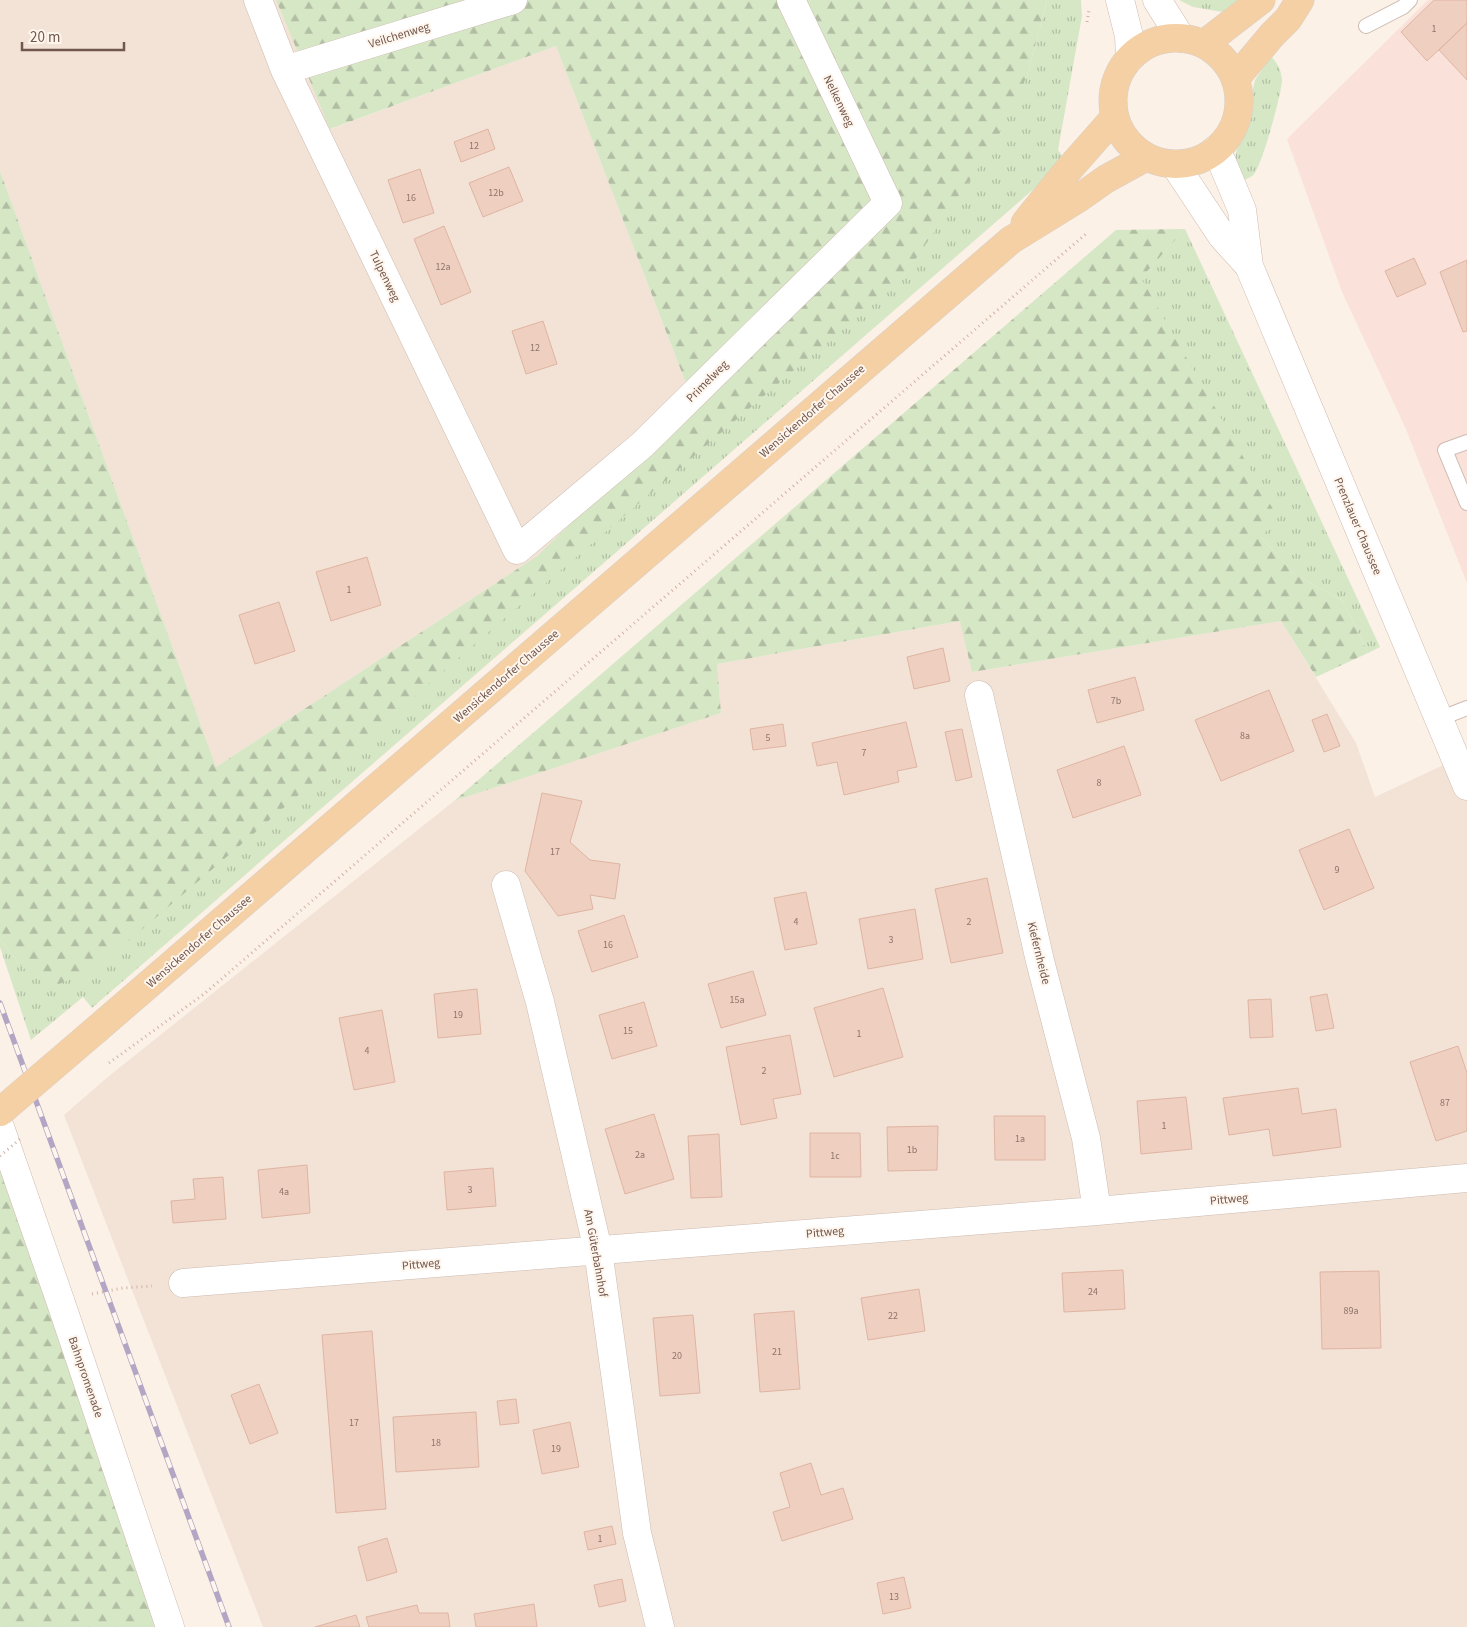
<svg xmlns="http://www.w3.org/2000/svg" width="1467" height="1627" viewBox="0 0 1467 1627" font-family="'Source Sans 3',sans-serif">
<defs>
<pattern id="grass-tufts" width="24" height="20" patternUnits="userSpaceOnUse" patternTransform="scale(1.25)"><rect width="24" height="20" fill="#d6e7c6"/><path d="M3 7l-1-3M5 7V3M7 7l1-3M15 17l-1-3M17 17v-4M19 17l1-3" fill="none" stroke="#b2bea3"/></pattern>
<pattern id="forest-firs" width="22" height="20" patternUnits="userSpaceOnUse" patternTransform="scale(1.25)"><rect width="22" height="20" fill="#d6e7c6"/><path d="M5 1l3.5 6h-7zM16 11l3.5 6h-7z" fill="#b2bea3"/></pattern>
</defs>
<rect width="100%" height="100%" fill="#fbf1e7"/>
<path fill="#f2e3d6" d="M0,0H276L331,129L556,46L694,404L537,556L216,767L0,171Z
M961,621L972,672L1281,621L1356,743L1375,797L1467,754V1627H263L64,1115L109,1076L454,801L721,713L717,664Z"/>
<path fill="#fae2db" d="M1428,0H1467V583L1405,427L1342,292L1287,139Z"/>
<path fill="url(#grass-tufts)" d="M1047,0H1081V2L1082,16L1058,150L1066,161L92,1008L83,997L31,1040L0,947V939L21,966L904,276L1027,76Z
M1179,0H1244L1223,12L1193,7Z
M1271,56C1278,64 1281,70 1282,80C1282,93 1262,165 1254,174C1251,178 1242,181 1237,183L1235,165L1236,152L1251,118L1252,93L1255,80Z
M1185,229L1380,647L1368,653L1343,601L1294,574L1261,537L1140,278Z"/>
<path fill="url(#forest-firs)" d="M276,0H1047L1027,76L989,152L904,276L97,968L50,988L21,966L0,939V171L216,767L537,556L694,404L556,46L330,129Z
M1185,229L1141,278L1278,518L1261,537L1294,574L1343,601L1368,653L1316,677L1281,621L972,672L960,621L717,664L721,713L454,801L1116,230Z
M5,1165L160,1627H0V1170Z"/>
<path fill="#eecfc0" stroke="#e0b4a2" d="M1434,0H1467V23L1427,61L1401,32Z
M1467,23V80L1439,50Z
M488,129L495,149L461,162L454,142Z
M509,167L523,201L483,217L469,183Z
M420,169L434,213L403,223L388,180Z
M444,226L471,292L441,305L414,239Z
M1414,258L1426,284L1397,297L1385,271Z
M1467,260V331L1463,332L1440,272Z
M543,321L557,364L526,374L512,331Z
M367,557L381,605L331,621L316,572Z
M279,602L295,651L255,664L239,615Z
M943,648L950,681L914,689L907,657Z
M1135,677L1144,710L1097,723L1088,690Z
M1269,690L1294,751L1221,781L1195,720Z
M1327,714L1340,746L1324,752L1312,720Z
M906,722L917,767L897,771L899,782L844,795L837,762L817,766L812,743Z
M783,724L786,746L753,750L750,729Z
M962,729L972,777L956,781L945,732Z
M1124,746L1141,795L1073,818L1057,770Z
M542,793L582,801L570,842L590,860L620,864L615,899L590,895L593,909L558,916L525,871Z
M1349,829L1374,888L1324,910L1299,850Z
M987,878L1003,953L951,963L935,889Z
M806,892L817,944L785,950L774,898Z
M915,909L923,959L868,969L859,919Z
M624,915L638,957L592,972L578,931Z
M753,971L766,1015L721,1028L708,984Z
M883,988L903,1057L834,1077L814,1008Z
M477,989L481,1034L438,1038L434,994Z
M1327,994L1334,1028L1316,1031L1310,997Z
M1271,999L1273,1037L1250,1038L1248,1000Z
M644,1002L657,1046L612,1059L599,1015Z
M382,1010L395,1082L354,1090L339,1018Z
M790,1035L801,1094L773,1099L777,1118L741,1125L726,1047Z
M1458,1046L1467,1073V1131L1436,1141L1410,1062Z
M1298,1088L1302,1114L1336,1109L1341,1147L1273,1156L1269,1129L1229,1135L1223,1098Z
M1186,1097L1192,1149L1141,1154L1137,1101Z
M654,1114L674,1179L625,1194L605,1129Z
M994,1116H1045V1160H995Z
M938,1126L937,1170L888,1171L887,1127Z
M810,1133H860L861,1177H810Z
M719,1134L722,1197L691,1198L688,1136Z
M307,1165L310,1213L262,1218L258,1170Z
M493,1168L496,1206L447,1210L444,1172Z
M223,1177L226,1219L173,1223L171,1201L195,1199L193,1179Z
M1123,1270L1125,1309L1064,1312L1062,1273Z
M1379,1271L1381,1348L1322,1349L1320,1272Z
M919,1289L925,1331L868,1340L861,1298Z
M794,1311L800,1389L760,1392L754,1314Z
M693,1315L700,1393L660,1396L653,1318Z
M372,1331L386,1509L336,1513L322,1335Z
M259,1384L278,1433L250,1444L231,1395Z
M516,1399L519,1423L500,1425L497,1401Z
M476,1412L479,1467L396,1472L393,1417Z
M570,1422L579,1467L542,1474L533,1430Z
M811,1463L821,1495L843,1488L853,1519L782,1541L773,1512L790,1507L780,1473Z
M612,1526L616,1544L588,1550L584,1532Z
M387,1538L397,1572L367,1581L358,1547Z
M904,1577L911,1608L883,1614L877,1583Z
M622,1579L626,1601L599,1607L594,1585Z
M534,1604L537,1627H476L474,1614Z
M417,1605L419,1613H448L450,1627H369L366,1617Z
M356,1615L360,1627H315Z"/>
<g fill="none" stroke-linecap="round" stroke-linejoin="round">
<defs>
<path id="service" d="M1366,26L1403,7L1410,0
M1467,442L1445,450L1467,503
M1439,719L1467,708"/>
<path id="minor" d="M258,0L285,70L517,550L642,445L888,203L791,0
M285,70L513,0
M979,695L1040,961L1086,1138L1097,1211
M506,885L540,1002L598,1250L637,1533L660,1627
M0,1127L61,1303L170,1627
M183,1283L1097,1211L1467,1178"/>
<path id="secondary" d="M1120,0L1129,36L1130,58
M1157,0L1181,38
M1215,150L1222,162L1242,210L1249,266L1467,786
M1175,165L1222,236L1249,266"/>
<path id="primary" d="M1113 101a63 63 0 1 1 126 0a63 63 0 1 1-126 0Z
M1204,44L1261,0
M1235,79L1272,35L1288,19L1300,0
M1025,223L1063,176L1114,118
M97,1029L1011,240L1079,198L1106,179L1146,157"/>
</defs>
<use href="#service" stroke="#cebbb1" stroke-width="16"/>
<use href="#minor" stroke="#cebbb1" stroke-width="29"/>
<use href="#secondary" stroke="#d0baae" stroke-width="29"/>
<use href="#primary" stroke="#d8d0cd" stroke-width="29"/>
<path stroke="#d3b2a3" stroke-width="3" stroke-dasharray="1 4" stroke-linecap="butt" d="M1087,22L1089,10
M109,1063L204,994L1087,233
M92,1294L123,1288L152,1286"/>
<use href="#service" stroke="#fff" stroke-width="14"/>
<use href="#minor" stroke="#fff" stroke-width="28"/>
<use href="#secondary" stroke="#fff" stroke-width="28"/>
<use href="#primary" stroke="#f4d0a4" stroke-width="28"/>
<defs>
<path id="rail" d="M0,1003L229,1627"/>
</defs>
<use href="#rail" stroke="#b3a6c4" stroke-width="5.5"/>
<use href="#rail" stroke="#fef6ed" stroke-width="4" stroke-dasharray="11" stroke-linecap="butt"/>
<defs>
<path id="primary-bridge" d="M0,1112L97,1029"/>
</defs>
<use href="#primary-bridge" stroke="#d8d0cd" stroke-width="29" stroke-linecap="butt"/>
<path stroke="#d3b2a3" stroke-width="3" stroke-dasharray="1 4" stroke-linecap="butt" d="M0,1156L20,1139"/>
<use href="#primary-bridge" stroke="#f4d0a4" stroke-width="28"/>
</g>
<g text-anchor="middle" stroke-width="4" stroke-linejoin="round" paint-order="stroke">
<g font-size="10" fill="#91756a">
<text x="1434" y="32">1</text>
<text x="474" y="149">12</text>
<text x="496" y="196">12b</text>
<text x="411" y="201">16</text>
<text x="443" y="270">12a</text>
<text x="535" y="351">12</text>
<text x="349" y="593">1</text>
<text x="1116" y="704">7b</text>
<text x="1245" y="739">8a</text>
<text x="768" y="741">5</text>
<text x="864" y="756">7</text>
<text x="1099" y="786">8</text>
<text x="555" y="855">17</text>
<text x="1337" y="873">9</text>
<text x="796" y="925">4</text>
<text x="969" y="925">2</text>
<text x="891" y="943">3</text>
<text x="608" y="948">16</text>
<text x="737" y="1003">15a</text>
<text x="458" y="1018">19</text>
<text x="628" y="1034">15</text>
<text x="859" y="1037">1</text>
<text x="367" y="1054">4</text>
<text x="764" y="1074">2</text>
<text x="1445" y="1106">87</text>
<text x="1164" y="1129">1</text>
<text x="1020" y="1142">1a</text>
<text x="912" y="1153">1b</text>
<text x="640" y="1158">2a</text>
<text x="835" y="1159">1c</text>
<text x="470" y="1193">3</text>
<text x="284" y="1195">4a</text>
<text x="1093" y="1295">24</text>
<text x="1351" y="1314">89a</text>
<text x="893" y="1319">22</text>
<text x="777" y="1355">21</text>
<text x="677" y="1359">20</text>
<text x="354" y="1426">17</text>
<text x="436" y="1446">18</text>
<text x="556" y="1452">19</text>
<text x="600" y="1542">1</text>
<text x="894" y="1600">13</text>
</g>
<g font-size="12" fill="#72574d" stroke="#fef6ed">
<text transform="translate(399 35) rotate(-17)" y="4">Veilchenweg</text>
<text transform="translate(839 101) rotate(64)" y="4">Nelkenweg</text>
<text transform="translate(385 276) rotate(64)" y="4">Tulpenweg</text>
<text transform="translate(707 381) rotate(-45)" y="4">Primelweg</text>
<text transform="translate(812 411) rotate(-41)" y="4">Wensickendorfer Chaussee</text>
<text transform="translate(1358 526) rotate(67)" y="4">Prenzlauer Chaussee</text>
<text transform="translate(506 676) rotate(-41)" y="4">Wensickendorfer Chaussee</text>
<text transform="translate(199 941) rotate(-41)" y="4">Wensickendorfer Chaussee</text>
<text transform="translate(1039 953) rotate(76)" y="4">Kiefernheide</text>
<text transform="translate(1229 1199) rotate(-5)" y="4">Pittweg</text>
<text transform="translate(825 1232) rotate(-5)" y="4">Pittweg</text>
<text transform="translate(596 1253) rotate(80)" y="4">Am Güterbahnhof</text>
<text transform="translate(421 1264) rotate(-5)" y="4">Pittweg</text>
<text transform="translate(86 1377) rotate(71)" y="4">Bahnpromenade</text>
</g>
</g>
<path d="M22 42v8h102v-8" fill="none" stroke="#72574d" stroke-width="2.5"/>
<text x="30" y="42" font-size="15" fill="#72574d" stroke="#fef6ed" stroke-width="4" paint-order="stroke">20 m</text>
</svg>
